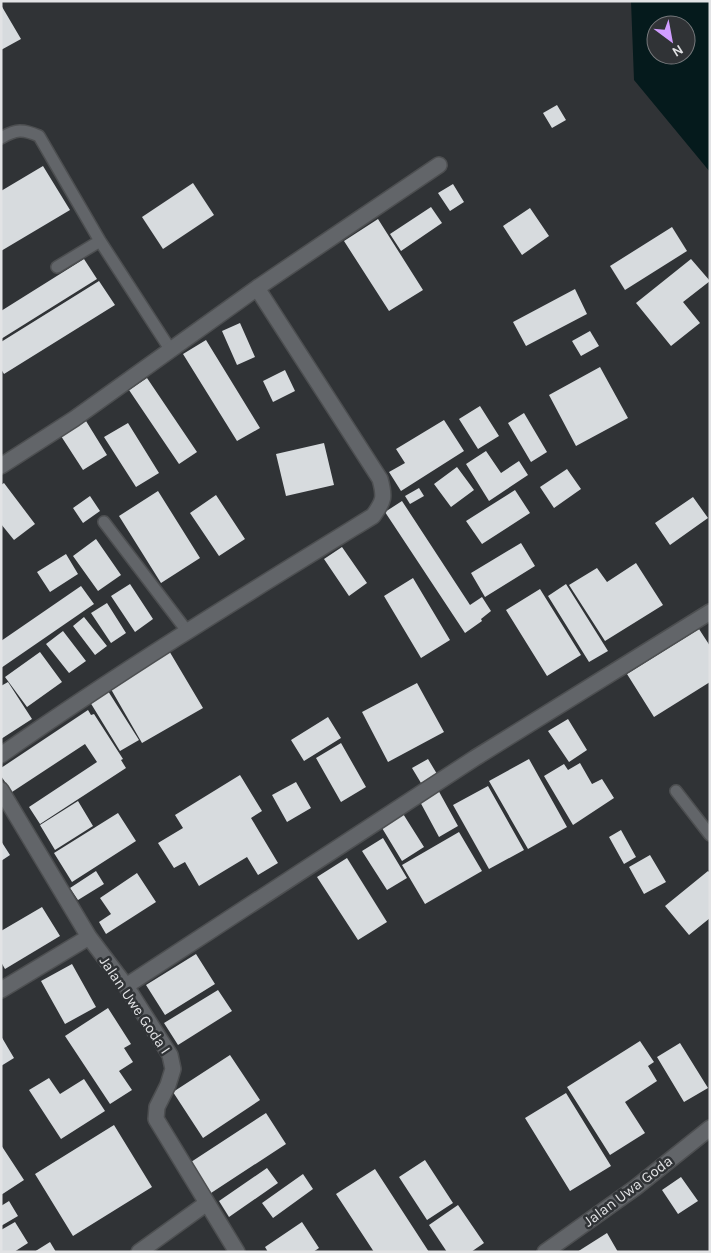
<svg xmlns="http://www.w3.org/2000/svg" width="711" height="1253" viewBox="0 0 711 1253" font-family="Karla,sans-serif">
<rect width="100%" height="100%" fill="#303336"/>
<path fill="#051a1c" fill-rule="evenodd" d="M631,1H710V172L634,80ZM656,25H686V55H656Z"/>
<path fill="#d7dbde" d="M1,5L21,39L1,50Z
M557,105L566,120L552,128L543,113Z
M43,166L70,210L1,251V191Z
M193,183L214,215L163,249L142,217Z
M453,184L464,202L450,211L438,193Z
M431,207L442,223L401,251L390,234Z
M530,208L549,236L522,255L503,226Z
M378,219L423,290L389,311L344,241Z
M672,227L687,251L625,290L610,266Z
M84,259L97,279L1,339V311Z
M691,259L710,281L683,302L700,323L671,346L636,303Z
M99,281L115,305L4,374L1,369V342Z
M575,289L587,314L526,346L513,322Z
M240,323L255,357L237,365L222,331Z
M590,331L599,346L581,356L572,341Z
M206,340L260,428L237,441L183,354Z
M600,367L628,418L576,446L549,395Z
M285,370L295,391L273,402L263,381Z
M147,378L197,452L179,464L129,390Z
M480,406L499,436L478,449L459,419Z
M524,413L547,452L531,462L508,423Z
M444,420L464,451L401,491L389,472L405,463L396,449Z
M86,421L107,455L83,470L61,436Z
M128,423L159,473L136,487L104,437Z
M324,443L334,485L286,496L276,454Z
M486,451L501,473L519,461L528,475L489,501L466,464Z
M457,467L474,490L451,507L434,484Z
M567,469L581,489L554,508L540,487Z
M4,483L35,524L14,540L1,524V485Z
M419,488L424,496L410,504L405,496Z
M515,490L530,513L482,544L466,521Z
M158,491L200,558L161,583L119,516Z
M216,495L245,539L219,556L190,513Z
M90,496L100,511L83,523L73,508Z
M693,497L708,518L670,545L655,523Z
M402,501L470,605L482,597L491,611L481,619L482,621L465,633L385,512Z
M96,539L121,575L98,591L73,556Z
M521,543L535,566L485,597L471,573Z
M342,547L367,583L349,596L324,559Z
M66,554L78,574L50,592L37,572Z
M636,563L663,605L605,641L569,585L597,568L607,582Z
M413,578L450,640L421,658L384,596Z
M130,584L153,619L135,632L111,596Z
M566,584L608,651L589,662L548,596Z
M81,586L94,604L1,668V641Z
M540,589L581,655L547,676L506,610Z
M107,603L126,633L111,643L91,613Z
M84,617L107,646L95,655L73,626Z
M699,629L710,646V682L654,717L627,674Z
M63,631L86,661L69,673L46,644Z
M168,649L203,708L142,743L108,684Z
M40,652L62,682L27,707L5,677Z
M8,682L32,719L1,739V686Z
M417,683L444,732L388,762L362,712Z
M108,691L139,740L120,751L90,702Z
M88,710L91,715L94,714L123,759L121,760L126,768L40,824L29,807L97,762L85,744L12,792L1,776V768Z
M328,717L341,738L304,761L291,740Z
M568,719L587,750L569,762L548,731Z
M341,743L366,787L341,802L316,758Z
M428,759L437,774L421,783L412,768Z
M529,759L567,827L528,849L489,781Z
M580,763L592,784L602,779L614,798L573,825L544,776L564,764L568,770Z
M240,775L262,811L251,818L278,863L258,875L247,857L199,886L185,862L174,868L158,843L183,828L175,815Z
M296,782L311,808L287,822L272,795Z
M488,786L524,850L489,869L453,805Z
M437,788L458,826L439,837L418,798Z
M78,801L93,826L55,850L40,825Z
M400,809L424,847L402,861L379,823Z
M118,813L136,841L72,882L54,853Z
M621,830L636,857L624,864L609,837Z
M459,832L482,871L425,904L402,865Z
M383,838L407,878L387,890L362,851Z
M1,841L10,855L1,861Z
M650,855L666,882L644,894L629,867Z
M347,858L387,922L358,940L317,877Z
M96,871L104,884L78,900L70,888Z
M708,871L710,873V918L689,935L665,906Z
M137,873L156,902L106,934L99,922L111,914L100,898Z
M42,907L60,936L5,969L1,962V931Z
M196,954L215,984L165,1015L146,985Z
M72,964L96,1007L65,1024L41,981Z
M218,990L232,1011L178,1045L164,1023Z
M108,1008L131,1044L124,1048L133,1062L119,1071L132,1090L110,1104L65,1036Z
M1,1036L14,1058L1,1066Z
M640,1041L654,1062L648,1066L657,1081L625,1102L645,1133L610,1155L567,1087Z
M680,1043L708,1088L684,1102L657,1057Z
M230,1055L260,1100L203,1138L173,1092Z
M49,1078L60,1094L84,1079L105,1111L61,1139L29,1090Z
M566,1093L611,1166L570,1191L525,1118Z
M266,1113L286,1144L211,1193L191,1162Z
M114,1125L152,1187L73,1236L35,1174Z
M1,1145L24,1180L1,1195Z
M425,1160L453,1203L427,1220L399,1177Z
M267,1168L278,1183L229,1217L219,1201Z
M375,1169L429,1252H374L336,1194Z
M303,1174L313,1189L273,1218L262,1203Z
M681,1177L698,1201L678,1214L662,1190Z
M9,1201L18,1216L1,1226V1206Z
M458,1205L484,1243L471,1252H447L429,1225Z
M15,1222L28,1243L14,1252H1V1230Z
M302,1222L319,1248L313,1252H268L265,1247Z
M607,1233L618,1252H577Z
M50,1242L56,1252H34Z"/>
<g fill="none" stroke-linecap="round" stroke-linejoin="round">
<defs>
<path id="lane" d="M1,138C16,129 23,129 39,136L100,241L170,349
M57,267L100,241
M104,522L187,631
M676,791L710,835"/>
<path id="street" d="M1,466L74,419L257,288L439,165
M1,755C122,670 248,593 373,516C384,501 385,497 380,479L257,288
M1,790L89,937L126,986L170,1055L173,1069L168,1085L157,1107L156,1119L237,1252
M126,986L475,758L710,612
M1,990L89,937
M139,1252L207,1203
M545,1252L635,1188L710,1128"/>
</defs>
<use href="#lane" stroke="#4d4f51" stroke-width="14"/>
<use href="#street" stroke="#4d4f51" stroke-width="18"/>
<use href="#lane" stroke="#626569" stroke-width="11"/>
<use href="#street" stroke="#626569" stroke-width="15"/>
</g>
<g text-anchor="middle" stroke-width="5" stroke-linejoin="round" paint-order="stroke">
<g font-size="15" fill="#e2e3e5" stroke="#303336">
<text transform="translate(135 1005) rotate(56)" y="5">Jalan Uwe Goda I</text>
<text transform="translate(628 1191) rotate(-37)" y="5">Jalan Uwa Goda</text>
</g>
</g>
<rect width="711" height="1253" fill="none" stroke="#e2e3e5" stroke-width="5"/>
<g transform="translate(671 40) rotate(148)"><circle r="24" fill="#303336" stroke="#77797c"/>
<path d="M0-4L9 19L0 12L-9 19Z" fill="#d09dff"/>
<text y="-8" font-size="14" font-weight="bold" text-anchor="middle" fill="#e2e3e5">N</text>
</g>
</svg>
